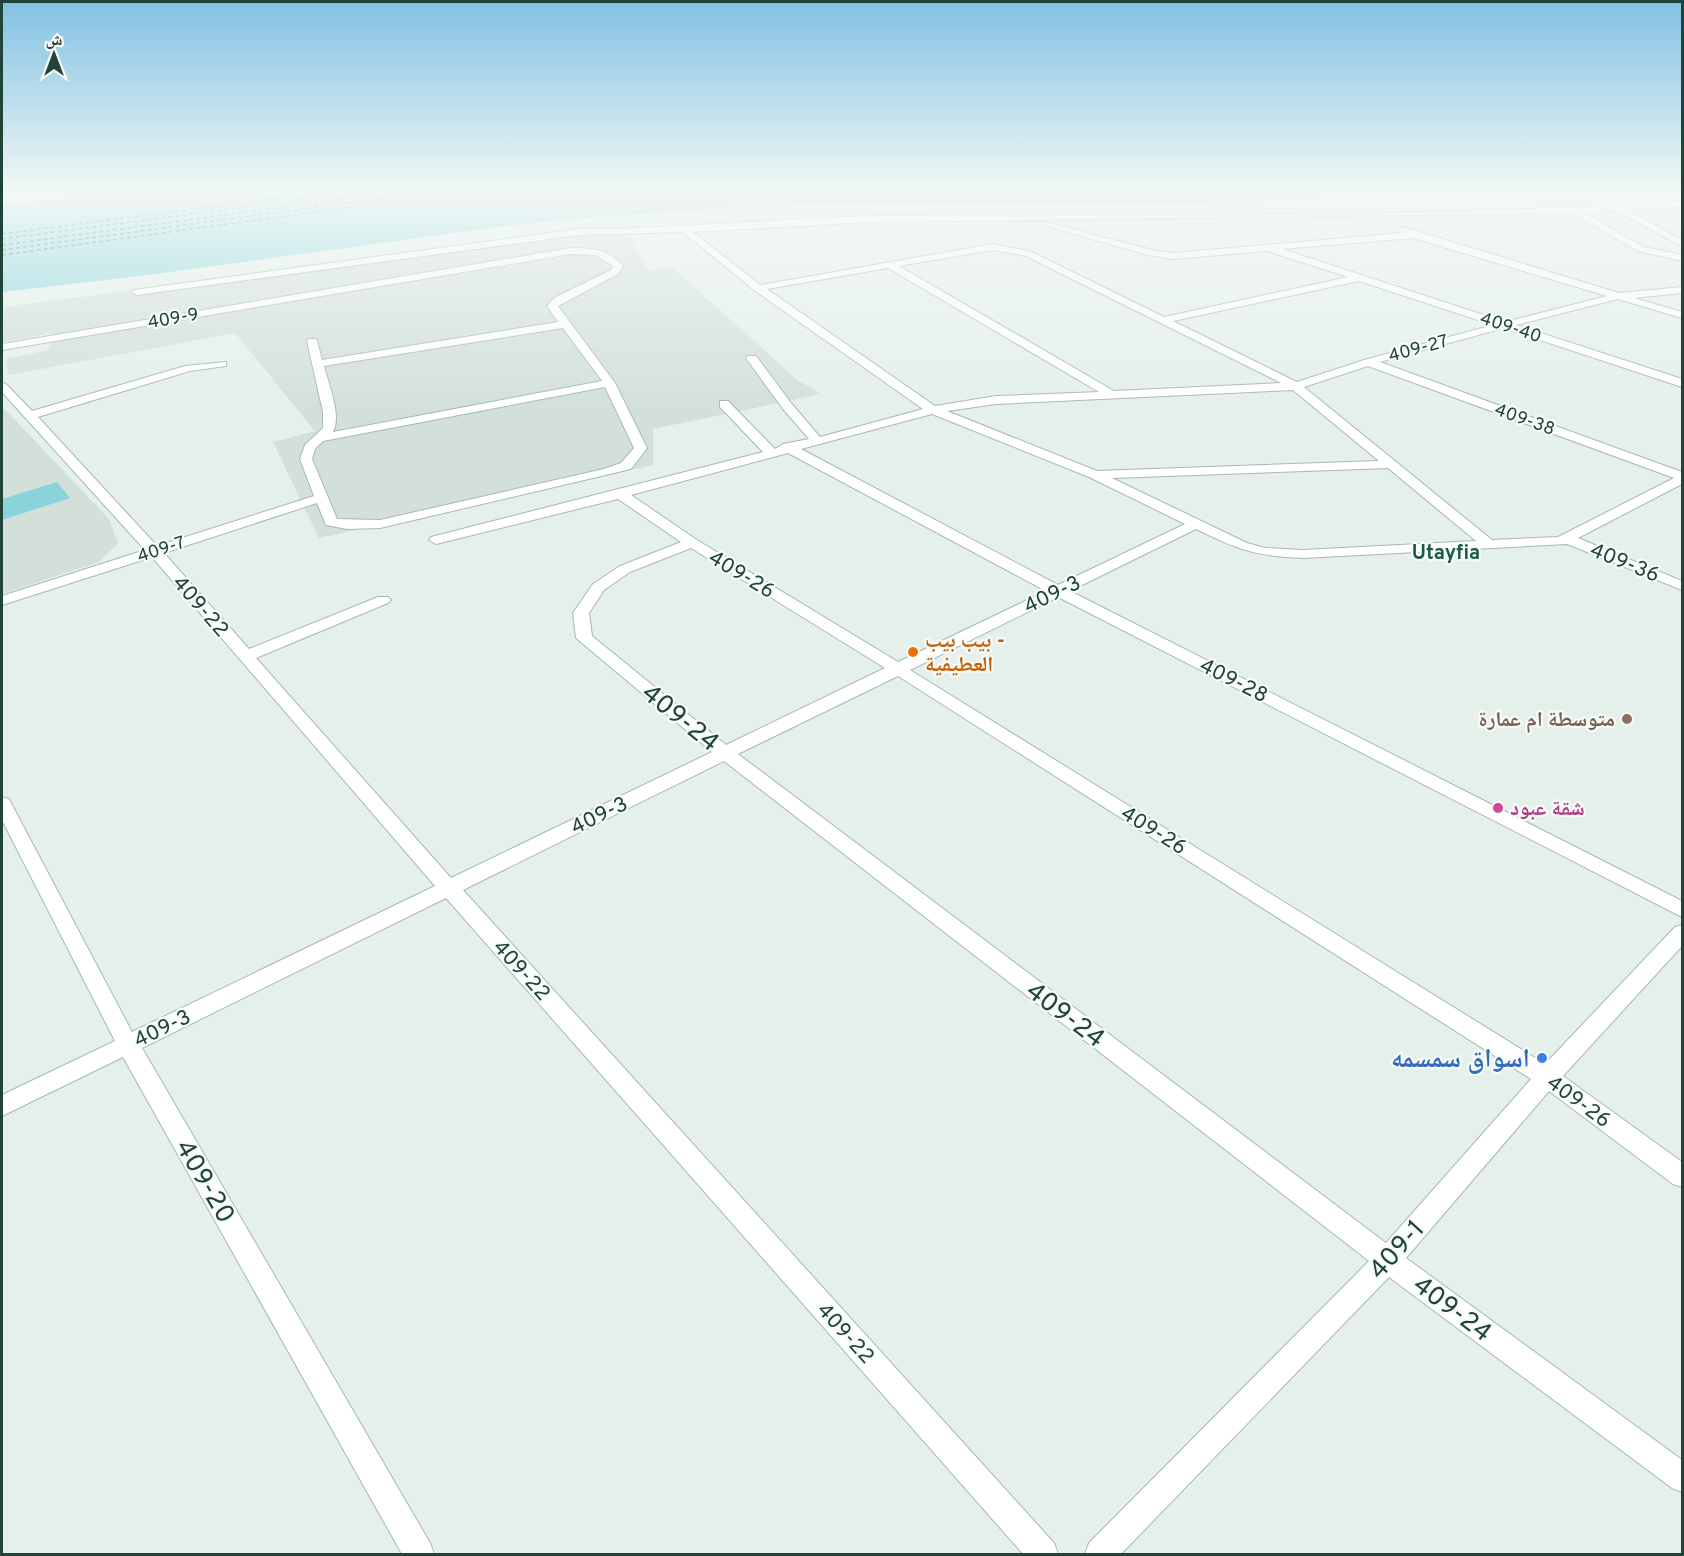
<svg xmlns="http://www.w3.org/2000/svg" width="1684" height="1556" viewBox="0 0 1684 1556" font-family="Overpass,'Noto Naskh Arabic',sans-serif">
<rect width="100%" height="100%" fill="#e5f0ea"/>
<path fill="#d3e0d9" d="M573,234L628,235L648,270L672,267L796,379L821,394L653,429V465L319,538L273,442L315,431L235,333L9,375L6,359L48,350L53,333L2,342V307Z
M2,406L109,519L118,544L99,562L2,594Z"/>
<path fill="#88d4da" d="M85,190H1605L1169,204L834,203L732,208L595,217L505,226L148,275L2,292V205L51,199Z
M57,482L70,498L2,520V499Z"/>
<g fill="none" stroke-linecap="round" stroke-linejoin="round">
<path stroke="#147e88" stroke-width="1.5" stroke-dasharray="4 3" stroke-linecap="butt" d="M2,234L339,190
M2,239L374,190
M2,245L408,190
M2,250L441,190
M2,255L476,190"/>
<defs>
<path id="minor" d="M1682,201V207L1627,210L1682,240V246L1615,211L1584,213L1644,247L1682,255V261L1638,251L1572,213L873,222L693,232L760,285L993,244L1032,252L1164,317L1348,277L1267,251L1173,259L1148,255L1042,225V221L1152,250L1173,253L1402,233L1398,230L1403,227L1619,293L1682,287V293L1634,298L1682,312V318L1618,299L1516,325L1682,379V387L1504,328L1380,362L1682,472V484L1578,538L1682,581V590L1567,544L1303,558C1255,556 1239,550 1196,529L1070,591L1682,901V917L1058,597L910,670L1545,1064L1675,927L1682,925V946L1563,1076L1682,1162V1187L1673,1184L1549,1091L1406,1258L1682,1460V1492L1672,1488L1389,1277L1121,1554H1085L1089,1543L1369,1261L724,761L463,890L1054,1543L1058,1554H1023L446,898L142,1048L430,1543L434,1554H402L123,1057L2,1116V1095L115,1041L2,820V797L9,799L11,803L132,1032L435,886L152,557L2,605V596L145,550L2,392V383L6,384L32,411L185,366L226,362V366L190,371L38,417L157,546L314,496L300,459L305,445L323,428V412L307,341L308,339H316L317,341L322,360L558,322L547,306L554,298L611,270L613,266L595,255L571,254L2,350V344L571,248C592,248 609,249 623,266L618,274L558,306L615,383L647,448L631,469L380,528L347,529L326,525L317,503L164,553L249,649L378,597H388L391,600L388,603L256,658L451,878L712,752L576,638L573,613L593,584L620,566L681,542L618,499L436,544L429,540L431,537L763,452L720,407V401H728L775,449L783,444L809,439L783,409L746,358L748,356H756L791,403L820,437L923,409L754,290L683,232L579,235L137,295L132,292L133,290L579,229C679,229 777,218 878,216C1145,213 1415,219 1682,201ZM1413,238L1607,296L1505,322L1282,249ZM993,250L1026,256L1281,383L1114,391L899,266ZM888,268L1099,392L996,396L935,406L767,289ZM1359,281L1493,325L1364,360L1297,382L1173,321ZM563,328L602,381L333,432C342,415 328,384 324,366ZM1368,366L1674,478L1558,537L1492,540L1304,387ZM605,387L634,448L621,463L604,469L380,520L337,519L312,459L315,449L323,441ZM1293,390L1379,461L1097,471L947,411L996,404ZM932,414L1089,477L1185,524L1058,585L801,449ZM788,453L1046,591L898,662L697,540L631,495ZM1388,468L1476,541L1303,550L1265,548L1247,543L1112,478ZM691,548L885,668L726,745L592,636L589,613L604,590L630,572ZM898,676L1531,1079L1386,1243L738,754Z"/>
</defs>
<use href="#minor" stroke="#a6b9b1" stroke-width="2"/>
<use href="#minor" fill="#fff" fill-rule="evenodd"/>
</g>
<linearGradient id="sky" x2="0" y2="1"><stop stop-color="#81c1e2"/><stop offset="0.47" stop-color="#f3f8f6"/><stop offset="1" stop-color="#f3f8f6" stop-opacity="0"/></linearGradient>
<rect width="1684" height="408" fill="url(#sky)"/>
<circle fill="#e8710a" stroke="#f6fbf8" stroke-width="2" cx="913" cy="652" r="6"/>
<circle fill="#8d6e63" stroke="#f6fbf8" stroke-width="2" cx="1627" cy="719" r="6"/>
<circle fill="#d1479c" stroke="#f6fbf8" stroke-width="2" cx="1498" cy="808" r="6"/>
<circle fill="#3f7fe0" stroke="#f6fbf8" stroke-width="2" cx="1542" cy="1058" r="6"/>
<g text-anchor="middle" stroke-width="4.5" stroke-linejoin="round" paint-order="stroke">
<g font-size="18" fill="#214438" stroke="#f6fbf8">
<text transform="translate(173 318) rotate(-10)" y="6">409-9</text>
<text transform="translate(1511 327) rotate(18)" y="6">409-40</text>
<text transform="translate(1418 348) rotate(-15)" y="6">409-27</text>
<text transform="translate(1525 419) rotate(20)" y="6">409-38</text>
<text transform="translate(161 549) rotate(-18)" y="6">409-7</text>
</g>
<g font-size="20" font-weight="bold" fill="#1a5945" stroke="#f6fbf8">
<text x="1446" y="559">Utayfia</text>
</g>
<g font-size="21" fill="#214438" stroke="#f6fbf8">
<text transform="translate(1625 562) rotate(22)" y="7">409-36</text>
<text transform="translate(742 574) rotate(31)" y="7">409-26</text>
<text transform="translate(1052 594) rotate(-26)" y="7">409-3</text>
<text transform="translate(201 606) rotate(49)" y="7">409-22</text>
<text transform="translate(1234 680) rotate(27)" y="7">409-28</text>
<text transform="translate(599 815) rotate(-26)" y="7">409-3</text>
<text transform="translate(1154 830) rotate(32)" y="7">409-26</text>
<text transform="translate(522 970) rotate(48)" y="7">409-22</text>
<text transform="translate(162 1028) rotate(-26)" y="7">409-3</text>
<text transform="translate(1579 1101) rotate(36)" y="7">409-26</text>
<text transform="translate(846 1333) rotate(48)" y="7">409-22</text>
</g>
<g font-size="21" font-weight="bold" fill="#c56008" stroke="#f6fbf8" text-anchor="start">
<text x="925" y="647">بيب بيب -<tspan x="925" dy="24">العطيفية</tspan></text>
</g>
<g font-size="21" font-weight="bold" fill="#785e54" stroke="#f6fbf8" text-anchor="end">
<text x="1615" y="726">متوسطة ام عمارة</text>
</g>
<g font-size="21" font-weight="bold" fill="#b23c85" stroke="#f6fbf8" text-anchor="start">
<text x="1510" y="815">شقة عبود</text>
</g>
<g font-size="26" fill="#214438" stroke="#f6fbf8">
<text transform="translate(681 717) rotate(39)" y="9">409-24</text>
<text transform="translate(1066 1014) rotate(37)" y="9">409-24</text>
<text transform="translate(206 1181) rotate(60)" y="9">409-20</text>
<text transform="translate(1396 1249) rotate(-48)" y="9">409-1</text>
<text transform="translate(1453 1308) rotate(37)" y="9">409-24</text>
</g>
<g font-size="26" font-weight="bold" fill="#366cbe" stroke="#f6fbf8" text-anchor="end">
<text x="1530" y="1067">اسواق سمسمه</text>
</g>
</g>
<rect width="1684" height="1556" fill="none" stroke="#214438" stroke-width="6"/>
<g transform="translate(54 54)" stroke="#f6fbf8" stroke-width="4.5" paint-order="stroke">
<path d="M0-4.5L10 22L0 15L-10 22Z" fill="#214438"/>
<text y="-9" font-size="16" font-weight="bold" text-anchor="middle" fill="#214438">ش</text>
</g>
</svg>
